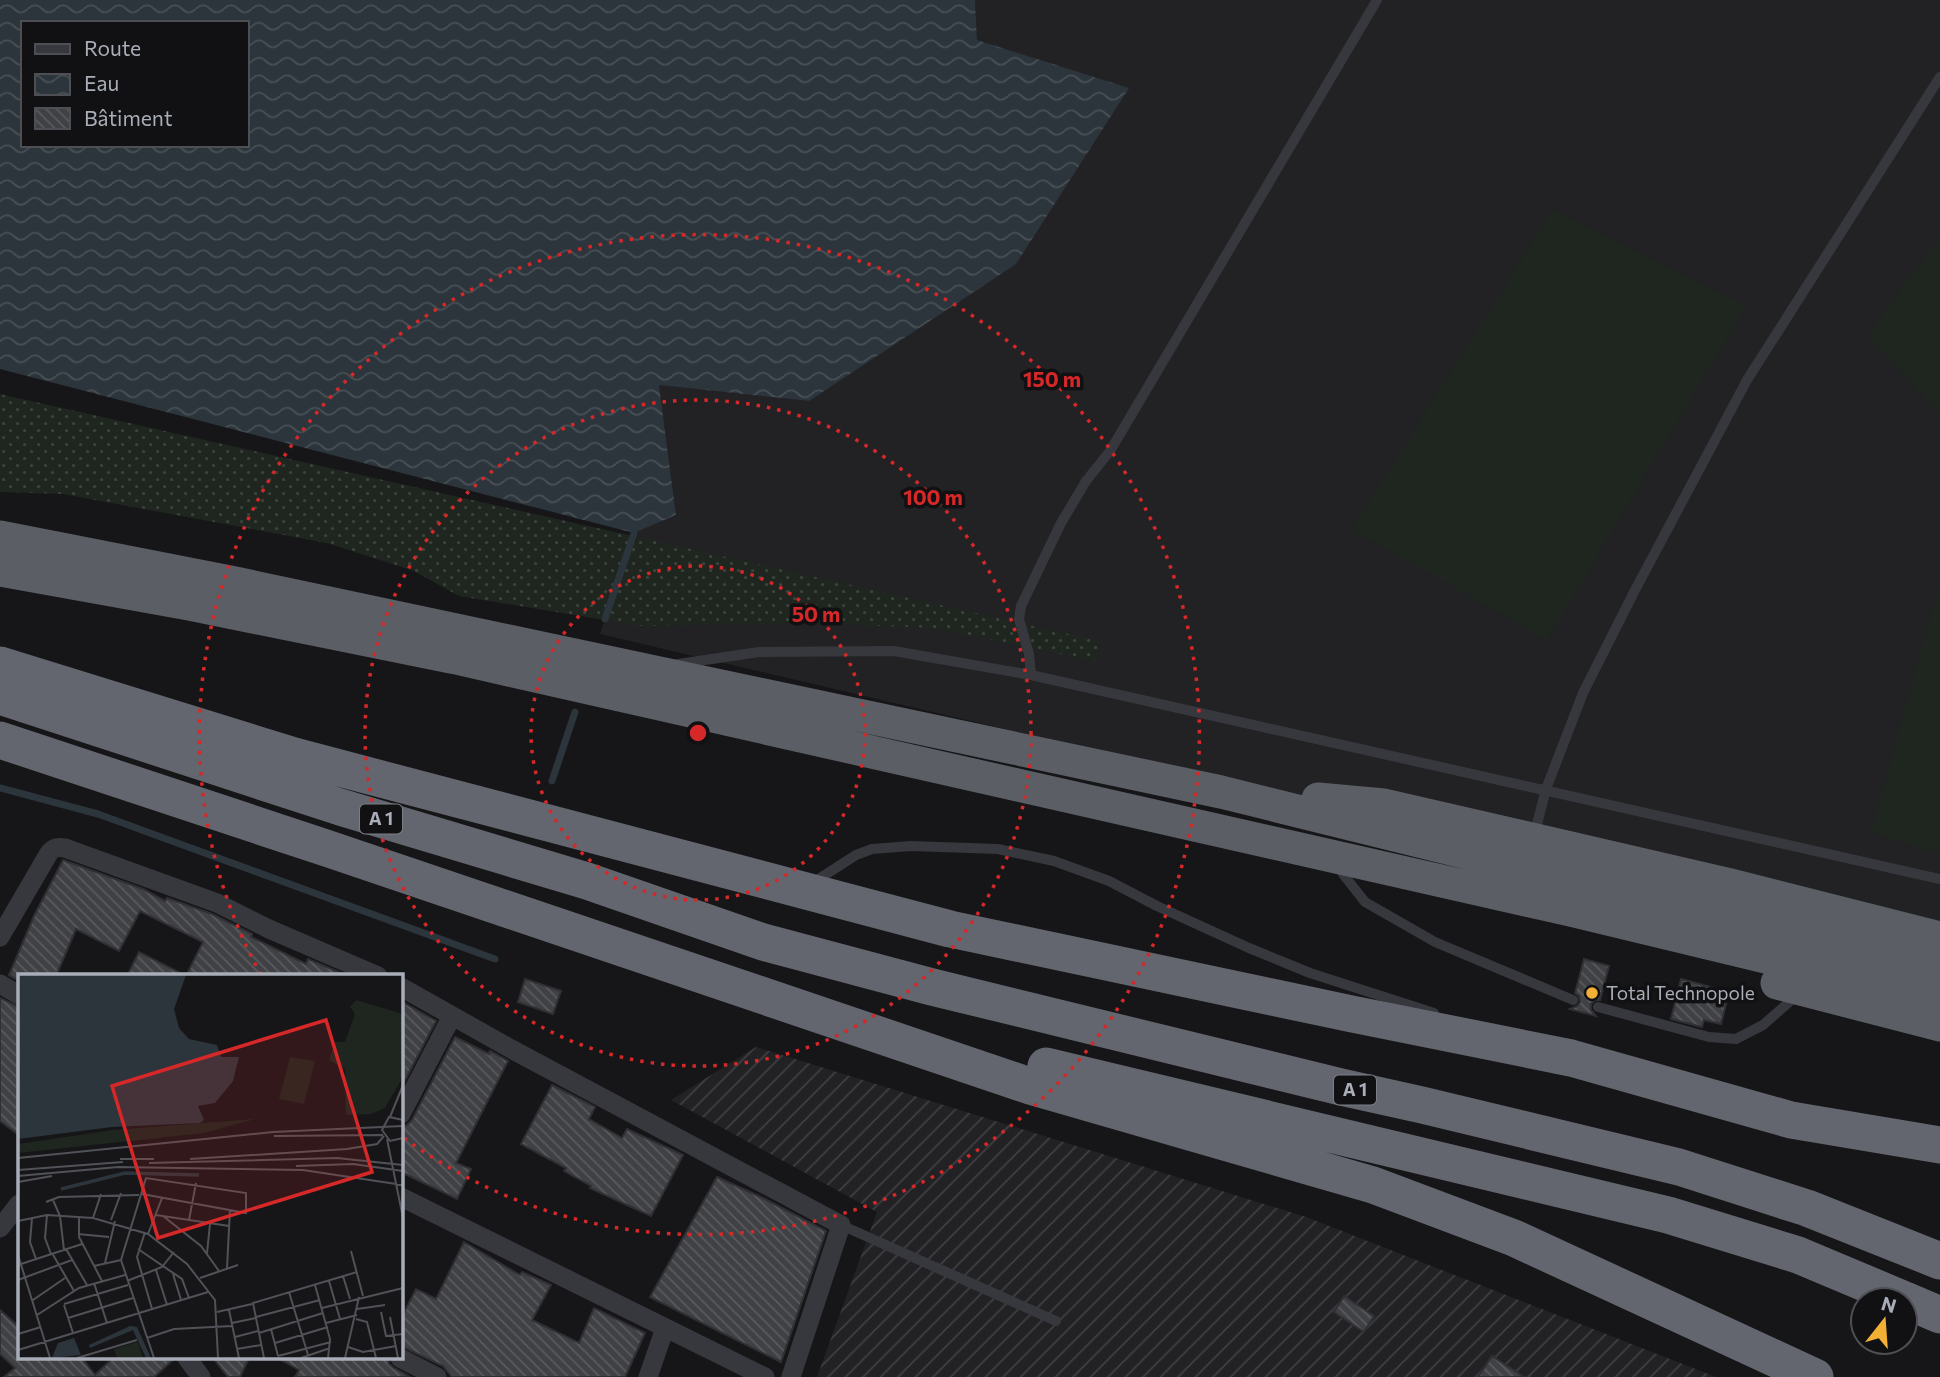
<svg xmlns="http://www.w3.org/2000/svg" width="1940" height="1377" viewBox="0 0 1940 1377" font-family="Commissioner,sans-serif">
<defs>
<pattern id="industrial-furrows" width="10" height="10" patternUnits="userSpaceOnUse" patternTransform="scale(1.75)"><rect width="10" height="10" fill="#222225"/><path d="M-1 1l2-2M0 10L10 0M9 11l2-2" fill="none" stroke="#3f3f43"/></pattern>
<pattern id="grass-dots" width="8" height="8" patternUnits="userSpaceOnUse" patternTransform="scale(1.75)"><rect width="8" height="8" fill="#1e261f"/><path d="M2 2h.1M6 6h.1" fill="none" stroke="#3c433d" stroke-width="1.8" stroke-linecap="round"/></pattern>
<pattern id="water-waves" width="16" height="10" patternUnits="userSpaceOnUse" patternTransform="scale(1.75)"><rect width="16" height="10" fill="#2c353c"/><path d="M0 5q4-4 8 0t8 0" fill="none" stroke="#485056"/></pattern>
<pattern id="building-back-hatch" width="6" height="6" patternUnits="userSpaceOnUse" patternTransform="scale(1.75)"><rect width="6" height="6" fill="#404145"/><path d="M-1 5l2 2M0 0l6 6M5-1l2 2" fill="none" stroke="#595a5e"/></pattern>
</defs>
<rect width="100%" height="100%" fill="#161618"/>
<path fill="#222225" d="M975,0H1940V948L600,634L634,533L676,515L659,385L809,401L1128,88L977,40Z"/>
<path fill="url(#industrial-furrows)" d="M756,1047L1306,1217L1716,1377H817L877,1212L671,1100Z"/>
<path fill="url(#grass-dots)" d="M0,394L1100,641L1095,661L935,628L804,623L641,626L459,596L414,571L327,543L63,494L0,492Z"/>
<path fill="#1e261f" d="M1553,210L1746,306L1547,640L1352,529Z
M1940,237V414L1867,336Z
M1940,582V854L1871,832Z"/>
<path fill="url(#water-waves)" fill-rule="evenodd" d="M0,0H975L977,40L1129,88L1016,264L809,401L659,385L676,515L634,533L0,369ZM23,23H247V145H23Z"/>
<g fill="none" stroke-linecap="round" stroke-linejoin="round">
<path stroke="#2c353c" stroke-width="7" d="M605,619L634,533
M552,781L575,712
M0,788L98,814L495,959"/>
</g>
<path fill="url(#building-back-hatch)" stroke="#303034" stroke-width="2" d="M63,860L143,889L165,901L167,898L212,914L252,934L251,937L306,964L308,959L348,976H127L139,952L186,976L203,942L140,911L119,951L76,929L56,976H19V981L9,975L34,916Z
M1584,959L1609,966L1600,1000H1595L1591,1004V1010L1596,1016L1570,1009L1577,1006L1580,1002L1579,996L1575,993Z
M525,979L561,991L553,1014L518,1002Z
M1681,979L1729,992L1721,1024L1704,1020L1702,1027L1671,1019Z
M0,998L19,1007V1135L0,1121Z
M401,1001L436,1021L401,1088Z
M455,1037L489,1054L490,1051L508,1061L456,1163L471,1169L457,1199L401,1172V1126L407,1125L412,1120Z
M552,1085L595,1107L589,1119L622,1138L627,1129L683,1155L651,1216L590,1188L591,1186L564,1171L566,1168L521,1144Z
M717,1177L763,1198L826,1231L781,1362L650,1297Z
M464,1242L520,1275L522,1272L551,1285L532,1320L579,1343L594,1308L645,1333L625,1377H452L443,1366L401,1346V1318L416,1289L436,1299Z
M1344,1296L1374,1316L1364,1332L1334,1312Z
M0,1310L19,1327V1358H82L95,1375L113,1358H175L154,1377H4L15,1368L0,1354Z
M1492,1356L1524,1377H1478Z
M213,1358H249L240,1377H228Z
M278,1358H388L389,1364L394,1368L410,1377H295L299,1370Z"/>
<g fill="none" stroke-linecap="round" stroke-linejoin="round">
<path stroke="#37383d" stroke-width="10" d="M678,664L759,652L894,651L1031,675L1940,879
M1031,675L1029,654L1019,619L1021,606L1061,523L1086,481L1110,451L1377,0
M1534,836L1546,789L1583,693L1634,592L1747,380L1940,77
M1343,874L1365,902L1435,942L1573,1000
M814,882L856,855L872,849L911,846L998,849L1054,861L1109,881L1157,906L1249,948L1310,973L1434,1013
M1598,1007L1709,1037L1736,1039L1763,1025L1796,996
M841,1225L1056,1321"/>
<path stroke="#37383d" stroke-width="19" d="M0,937L49,853C54,847 57,847 65,848L217,903L269,929L378,976
M0,984L19,995
M401,987L513,1050L841,1225L791,1377
M401,1114L452,1016
M401,1197L765,1377
M0,1228L19,1204
M187,1358L201,1377
M400,1358L437,1377
M648,1377L665,1328"/>
<path stroke="#5b5e65" stroke-width="33" d="M0,537L235,583L1221,792L1940,970
M0,570L189,604L456,658L1570,910L1882,985L1940,1001
M1318,799L1384,805L1731,885L1940,938
M1777,983L1940,1025"/>
<path stroke="#63666e" stroke-width="37" d="M0,665L294,756L950,929L1352,1014L1571,1058L1791,1120L1940,1145
M0,696L340,807L587,881L763,942L932,987L1341,1087L1422,1105L1679,1167L1807,1208L1940,1261
M0,740L326,848L1030,1086L1373,1185L1514,1238L1815,1377
M1046,1066L1668,1215L1798,1255L1905,1300
M1905,1300L1940,1315"/>
</g>
<g fill="none" stroke="#d62828" stroke-width="3.5" stroke-dasharray="3.5 7">
<circle cx="698" cy="733" r="167"/>
<circle cx="698" cy="733" r="333"/>
<path d="M261 975A500 500 0 1 1 404 1138"/>
</g>
<circle fill="#f2b134" stroke="#111113" stroke-width="2.5" cx="1592" cy="993" r="7"/>
<g text-anchor="middle" stroke-width="7" stroke-linejoin="round" paint-order="stroke">
<g fill="#111113" stroke="#7b7e86" stroke-width="2">
<rect x="360" y="804.5" width="42" height="29" rx="5"/>
<rect x="1334" y="1075.5" width="42" height="29" rx="5"/>
</g>
<g font-size="18" font-weight="bold" fill="#a8adb8">
<text x="381" y="825">A 1</text>
<text x="1355" y="1096">A 1</text>
</g>
<g font-size="19" fill="#a8adb8" stroke="#111113" text-anchor="start">
<text x="1606" y="1000">Total Technopole</text>
</g>
</g>
<g transform="translate(18 974)">
<rect width="385" height="385" fill="#161618"/>
<path d="M237,145L186,159L0,179V170L95,156Z" fill="#1e261f"/>
<path d="M338,26L385,40V103L367,134L353,140L328,141L327,95L311,86L317,68H327L337,40L332,33ZM272,83L297,87L286,130L261,125ZM120,368L125,384H99L96,375Z" fill="#1e261f"/>
<path d="M0,1H168L156,35L161,54L171,65L199,71L203,83H221L215,107L197,129L180,132L186,146L182,149L94,153L0,165ZM112,352L119,353L133,384H128L115,356L72,374L71,371ZM56,364L63,381L34,384L40,369Z" fill="#2c353c"/>
<path fill="none" stroke="#2c353c" stroke-width="3.5" d="M43,215L107,199L181,201"/>
<path fill="none" stroke="#505258" stroke-width="2" d="M372,143L385,111M385,146L371,143L364,156L372,167L385,164M256,162L365,161M369,165L385,244M0,184L255,158L385,152M102,185H136M172,185L329,175L359,170L366,162M131,189L319,184L385,191M278,192L335,190L385,197M0,196L105,188M0,202L100,193L285,196L385,211M0,208L34,202M124,220L228,239V219L128,204L103,286L136,384M35,226L42,242L46,276M28,228L41,223L121,221M29,241L27,264L33,280M138,241L211,252M145,242L183,272L201,297M61,243V263L84,307M14,244L12,268L18,285M75,244L83,220M93,246L103,219M171,246L178,209M0,247L29,241L75,244L130,260L169,290L197,326L200,384M127,258L119,283L134,335M60,260L91,263M130,260L144,224M48,275L69,311M120,275L164,305L171,324M333,277L345,322M34,279L56,317M189,279L192,250M0,281L32,384M87,289L97,247M0,291L64,270M76,292L103,286M209,294L212,236M138,296L149,331M155,300L163,326M325,302L332,325M182,304L220,291M0,306L54,286M109,307L144,293L156,278M311,307L322,345M76,309L89,349M297,311L312,365L310,384M271,318L290,381M15,326L47,304M46,330L110,311M46,331L55,359M304,334L385,314M339,335L367,331M211,336L221,384M199,338L234,330M363,338L368,362L385,360M19,341L61,314L107,301M238,343L302,326M372,343L380,384M50,344L115,324M338,345L349,348L358,384M214,349L238,344M308,349L339,341M253,355L260,382M241,359L305,339M0,360L23,353M217,363L240,357M129,364L156,355L214,352M257,369L310,353M330,373L345,378L378,372M219,375L243,371M0,376L190,318M260,382L313,368M59,384L119,366M246,384L235,329L339,298M283,384L312,374M327,384L341,323"/>
<path fill="#d62828" fill-opacity="0.15" stroke="#d62828" stroke-width="3.5" d="M308,46L354,198L140,264L94,112Z"/>
<rect width="385" height="385" fill="none" stroke="#a8adb8" stroke-width="3.5"/>
</g>
<circle cx="698" cy="733" r="10" fill="#d62828" stroke="#111113" stroke-width="3.5"/>
<g font-size="21" text-anchor="middle" font-weight="bold" fill="#d62828" stroke="#111113" stroke-width="7" stroke-linejoin="round" paint-order="stroke">
<text x="1052" y="387">150 m</text>
<text x="933" y="505">100 m</text>
<text x="816" y="622">50 m</text>
</g>
<rect x="21" y="21" width="228" height="126" fill="#111113" stroke="#4d4f55" stroke-width="2"/>
<rect x="35" y="44" width="35" height="10" fill="#37383d" stroke="#4d4f55" stroke-width="2"/>
<text x="84" y="56" font-size="21" fill="#a8adb8">Route</text>
<rect x="35" y="74" width="35" height="21" fill="url(#water-waves)" stroke="#4d4f55" stroke-width="2"/>
<text x="84" y="91" font-size="21" fill="#a8adb8">Eau</text>
<rect x="35" y="108" width="35" height="21" fill="url(#building-back-hatch)" stroke="#4d4f55" stroke-width="2"/>
<text x="84" y="126" font-size="21" fill="#a8adb8">Bâtiment</text>
<g transform="translate(1884 1321) rotate(17)"><circle r="33" fill="#111113" stroke="#4d4f55" stroke-width="2"/>
<path d="M0-5L12 26L0 18L-12 26Z" fill="#f2b134"/>
<text y="-10" font-size="19" font-weight="bold" text-anchor="middle" fill="#a8adb8">N</text>
</g>
</svg>
